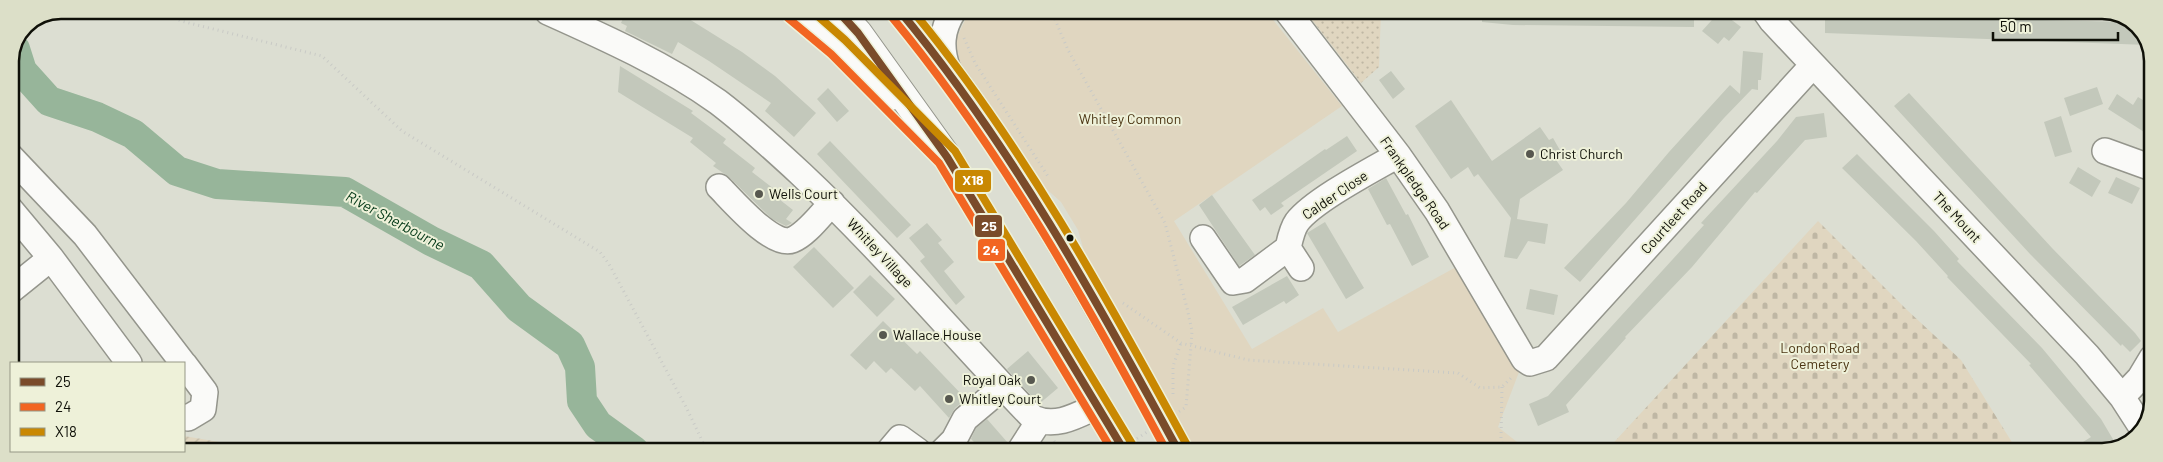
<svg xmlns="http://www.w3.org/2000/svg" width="2163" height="462" viewBox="0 0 2163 462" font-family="Barlow,sans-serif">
<defs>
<pattern id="grass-dots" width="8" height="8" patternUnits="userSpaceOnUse" patternTransform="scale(1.25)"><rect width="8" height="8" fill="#e0d6c0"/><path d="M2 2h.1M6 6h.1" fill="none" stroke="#bfb7a4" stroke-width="1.8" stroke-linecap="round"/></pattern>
<pattern id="cemetery-stones" width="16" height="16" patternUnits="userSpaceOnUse" patternTransform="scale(1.25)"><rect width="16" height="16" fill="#e0d6c0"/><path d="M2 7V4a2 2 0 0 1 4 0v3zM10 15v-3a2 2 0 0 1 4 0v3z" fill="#bfb7a4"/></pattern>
<pattern id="garden-furrows" width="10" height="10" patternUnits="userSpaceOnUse" patternTransform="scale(1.25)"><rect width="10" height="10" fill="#e0d6c0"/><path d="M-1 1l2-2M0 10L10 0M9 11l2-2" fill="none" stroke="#bfb7a4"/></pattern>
</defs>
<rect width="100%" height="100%" fill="#dcded2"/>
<path fill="url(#grass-dots)" d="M1305,11H1381L1379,67L1361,83Z"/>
<path fill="url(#cemetery-stones)" d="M1818,221L1907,310L1961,360L2018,452H1605Z"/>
<path fill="#e0d6c0" d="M970,10L1266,11L1342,106L1174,221L1252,349L1323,308L1338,332L1467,261L1524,359L1498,427L1530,452H1320L1310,444H1289L1282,452H1194L1145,362L1090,272L1078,230L1061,202L1033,177L959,61L955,41Z"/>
<path fill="url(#garden-furrows)" d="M184,436L231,444L229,451H51H184Z"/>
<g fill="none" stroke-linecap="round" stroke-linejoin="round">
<path stroke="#97b59a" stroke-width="30" d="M15,49L22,71L49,101L97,117L133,134L177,171L217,184L345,192L431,241L481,265L519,308L570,345L580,367L582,401L598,425L634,451"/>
</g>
<path fill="#c3c8bb" d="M627,10H678L691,16L689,19L742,52L775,76L816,113L794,137L765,111L771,103L709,61L678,42L672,54L625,31L627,26L621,23Z
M1482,11H1694V27L1513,25L1482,22Z
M1720,11L1741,27L1729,41L1724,37L1718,44L1702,31Z
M1825,15L2130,22L2140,27L2148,45L1825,33Z
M1743,51L1763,53L1761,80H1758V90L1752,89L1724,118L1580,282L1564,268L1626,203L1669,152L1730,85L1740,94Z
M620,66L693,111L691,113L726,139L723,143L755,168L752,172L778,192L775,196L793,210L786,219L792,223L786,226L772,219L729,177L713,166L716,163L690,142L693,138L618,92Z
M1391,71L1405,89L1393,99L1379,80Z
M2097,87L2103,104L2070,116L2064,98Z
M828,88L849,111L837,122L817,99Z
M1909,93L2052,248L2135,333L2141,341L2130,352L2122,344L2121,346L2030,254L1894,106Z
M2117,94L2133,105L2138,97L2151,105L2147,112L2152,116V137L2108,109Z
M1451,100L1492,161L1540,127L1549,140L1553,138L1561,152L1554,157L1563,170L1520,199L1517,219L1548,224L1545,244L1528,241L1517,259L1504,257L1511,218L1478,174L1474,177L1468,167L1451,179L1415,126Z
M1824,113L1827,137L1805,140L1757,193L1755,192L1692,267L1625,337L1626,338L1566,405L1569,412L1538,426L1529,404L1548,396L1704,225L1701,223L1777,141L1796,117Z
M2061,116L2072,152L2055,157L2044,122Z
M1347,136L1357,151L1281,203L1284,206L1271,215L1265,207L1260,211L1252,200L1325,149L1326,150Z
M830,141L911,225L897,238L817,154Z
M1857,154L1934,231L1959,259L1957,261L2042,348L2101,419L2117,446L2102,452H2090L2083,442L2091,437L2029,365L2031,364L1947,277L1948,276L1916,241L1842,168Z
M2078,167L2101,181L2092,197L2069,183Z
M2116,177L2140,188L2132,204L2108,193Z
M1386,178L1406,215L1408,214L1429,257L1412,266L1390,224L1387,225L1368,189Z
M1212,195L1255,255L1239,266L1199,205Z
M1325,222L1364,288L1346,299L1307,233Z
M927,223L942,240L938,243L954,262L944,271L965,297L956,305L920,261L925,257L909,238Z
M814,247L854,288L833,308L793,267Z
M870,275L895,299L877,317L853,292Z
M1287,276L1299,295L1286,304L1284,301L1243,325L1232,307Z
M1530,289L1558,295L1554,315L1526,309Z
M883,321L917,354L920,351L966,399L955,408L949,418L920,386L915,391L891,368L886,373L874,361L866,370L850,355Z
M1028,351L1058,388L1039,404L1007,369Z
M987,419L1008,443L999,452L983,451L971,439L976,428Z"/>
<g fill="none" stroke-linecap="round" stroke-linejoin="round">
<defs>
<path id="minor" d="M1287,11L1398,155L1437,211L1524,359L1530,363L1546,358L1813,65
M1765,11L1772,21L2087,355L2122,397L2142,428
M548,12C606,38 666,65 718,102C747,124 774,149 801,174C883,251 955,337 1033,418C1056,428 1076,416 1097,406
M948,70C940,48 941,30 954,10
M2105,151L2152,168
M10,156L85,235L183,363
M719,187C732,200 773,248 792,240C807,234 821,214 832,203
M10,209L51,258L129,363
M1203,238L1233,282L1245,280L1288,248
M1301,268L1288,248C1290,239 1292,229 1297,222C1314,200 1372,170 1398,155
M10,291L51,258
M184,364L205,392L203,409L188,418L184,417
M2122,397L2140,378L2152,358
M889,451L900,438L918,451
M943,451L954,440L965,419L1003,387
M1019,452L1039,421"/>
<path id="highway" d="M795,10L838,47L888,97
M837,10L858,33L947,157L1125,452
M899,10C965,87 1019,173 1071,260C1108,324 1144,387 1179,452"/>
</defs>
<use href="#minor" stroke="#94958c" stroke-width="28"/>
<use href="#highway" stroke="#94958c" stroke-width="30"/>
<path stroke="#c9cac6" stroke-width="3" stroke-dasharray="1 4" stroke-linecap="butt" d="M156,10L181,21L322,56L402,131L600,252L609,264L686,407L707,451
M1051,10L1068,50L1165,223L1187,308L1192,331L1191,346
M964,38L975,63L1049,178
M1123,303L1181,343L1248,360L1458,373L1480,388L1502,387L1513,376
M1502,387L1501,438L1504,452
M1173,394V366L1181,343
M1054,441L1062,452
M1046,444L1052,452"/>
<use href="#minor" stroke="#fafaf8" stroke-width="25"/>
<use href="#highway" stroke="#fafaf8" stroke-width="28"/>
<path stroke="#c9cac6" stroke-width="3" stroke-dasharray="1 4" stroke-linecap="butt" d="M1116,452L1186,407L1191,346"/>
<defs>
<path id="bus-1" d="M837,10L858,33L947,157L1125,452
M899,10C1011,145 1096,299 1179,452"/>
<path id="bus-2" d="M891,16C1001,149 1086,301 1167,452
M788,18L831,54L939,163L1113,452"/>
<path id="bus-3" d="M811,10L845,40L955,151L1134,447
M912,10C1022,143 1106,296 1188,447"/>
</defs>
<use href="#bus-1" stroke="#eef1d9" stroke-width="11"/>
<use href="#bus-2" stroke="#eef1d9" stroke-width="11"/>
<use href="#bus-3" stroke="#eef1d9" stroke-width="11"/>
<use href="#bus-1" stroke="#7a4b2a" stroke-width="8"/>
<use href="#bus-2" stroke="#f26522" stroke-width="8"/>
<use href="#bus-3" stroke="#c98802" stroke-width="8"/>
</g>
<g fill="#57584f" stroke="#eef1d9" stroke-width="2">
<circle cx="1530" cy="154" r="5"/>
<circle cx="759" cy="194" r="5"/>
<circle cx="883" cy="335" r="5"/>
<circle cx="1031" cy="380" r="5"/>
<circle cx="949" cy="399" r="5"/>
</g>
<circle fill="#0f1008" stroke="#eef1d9" stroke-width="2" cx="1070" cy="238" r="4.5"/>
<g text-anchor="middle" stroke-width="4" stroke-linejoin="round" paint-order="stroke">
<g font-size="14" fill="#4c3614" stroke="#eef1d9">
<text x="1130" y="124">Whitley Common</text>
<text x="1820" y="353">London Road<tspan x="1820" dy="16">Cemetery</tspan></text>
</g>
<g font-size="14" fill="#0f1008" stroke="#eef1d9" text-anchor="start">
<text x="1540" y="159">Christ Church</text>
<text x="769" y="199">Wells Court</text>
<text x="893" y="340">Wallace House</text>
<text x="1021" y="385" text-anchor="end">Royal Oak</text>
<text x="959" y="404">Whitley Court</text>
</g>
<g font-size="14" fill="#0f1008" stroke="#eef1d9">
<text transform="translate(1415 183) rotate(55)" y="5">Frankpledge Road</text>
<text transform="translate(1335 195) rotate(-34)" y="5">Calder Close</text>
<text transform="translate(1957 217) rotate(47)" y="5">The Mount</text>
<text transform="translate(1674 218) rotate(-48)" y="5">Courtleet Road</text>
<text transform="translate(880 253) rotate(47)" y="5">Whitley Village</text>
</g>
<g font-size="15" font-style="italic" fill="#033817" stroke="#eef1d9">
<text transform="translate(395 221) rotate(28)" y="5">River Sherbourne</text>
</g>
</g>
<path d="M0 0H2163V462H0ZM61 19H2102A42 42 0 0 1 2144 61V401A42 42 0 0 1 2102 443H61A42 42 0 0 1 19 401V61A42 42 0 0 1 61 19Z" fill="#dcdfc8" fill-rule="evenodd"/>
<path fill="none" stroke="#0f1008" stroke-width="2.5" d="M61 19H2102A42 42 0 0 1 2144 61V401A42 42 0 0 1 2102 443H61A42 42 0 0 1 19 401V61A42 42 0 0 1 61 19Z"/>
<g stroke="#eef1d9" stroke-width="2">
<rect x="954" y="169" width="38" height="24" rx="5" fill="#c98802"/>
<rect x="974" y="214" width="29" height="24" rx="5" fill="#7a4b2a"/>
<rect x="977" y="238" width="29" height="24" rx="5" fill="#f26522"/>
</g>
<g font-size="14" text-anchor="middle" font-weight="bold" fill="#fff">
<text x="973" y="185">X18</text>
<text x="989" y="231">25</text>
<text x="991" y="255">24</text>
</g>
<rect x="10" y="362" width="175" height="90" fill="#eef1d9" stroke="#959785"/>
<rect x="20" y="378" width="25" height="8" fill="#7a4b2a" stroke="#959785"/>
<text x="55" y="387" font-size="15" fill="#0f1008">25</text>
<rect x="20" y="403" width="25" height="8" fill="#f26522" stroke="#959785"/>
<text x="55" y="412" font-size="15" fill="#0f1008">24</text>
<rect x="20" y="428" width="25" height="8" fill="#c98802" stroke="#959785"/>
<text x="55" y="437" font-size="15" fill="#0f1008">X18</text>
<path d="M1993 32v8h125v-8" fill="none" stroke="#0f1008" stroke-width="2.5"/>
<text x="2000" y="32" font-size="15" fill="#0f1008" stroke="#eef1d9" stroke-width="4" paint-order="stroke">50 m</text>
</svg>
